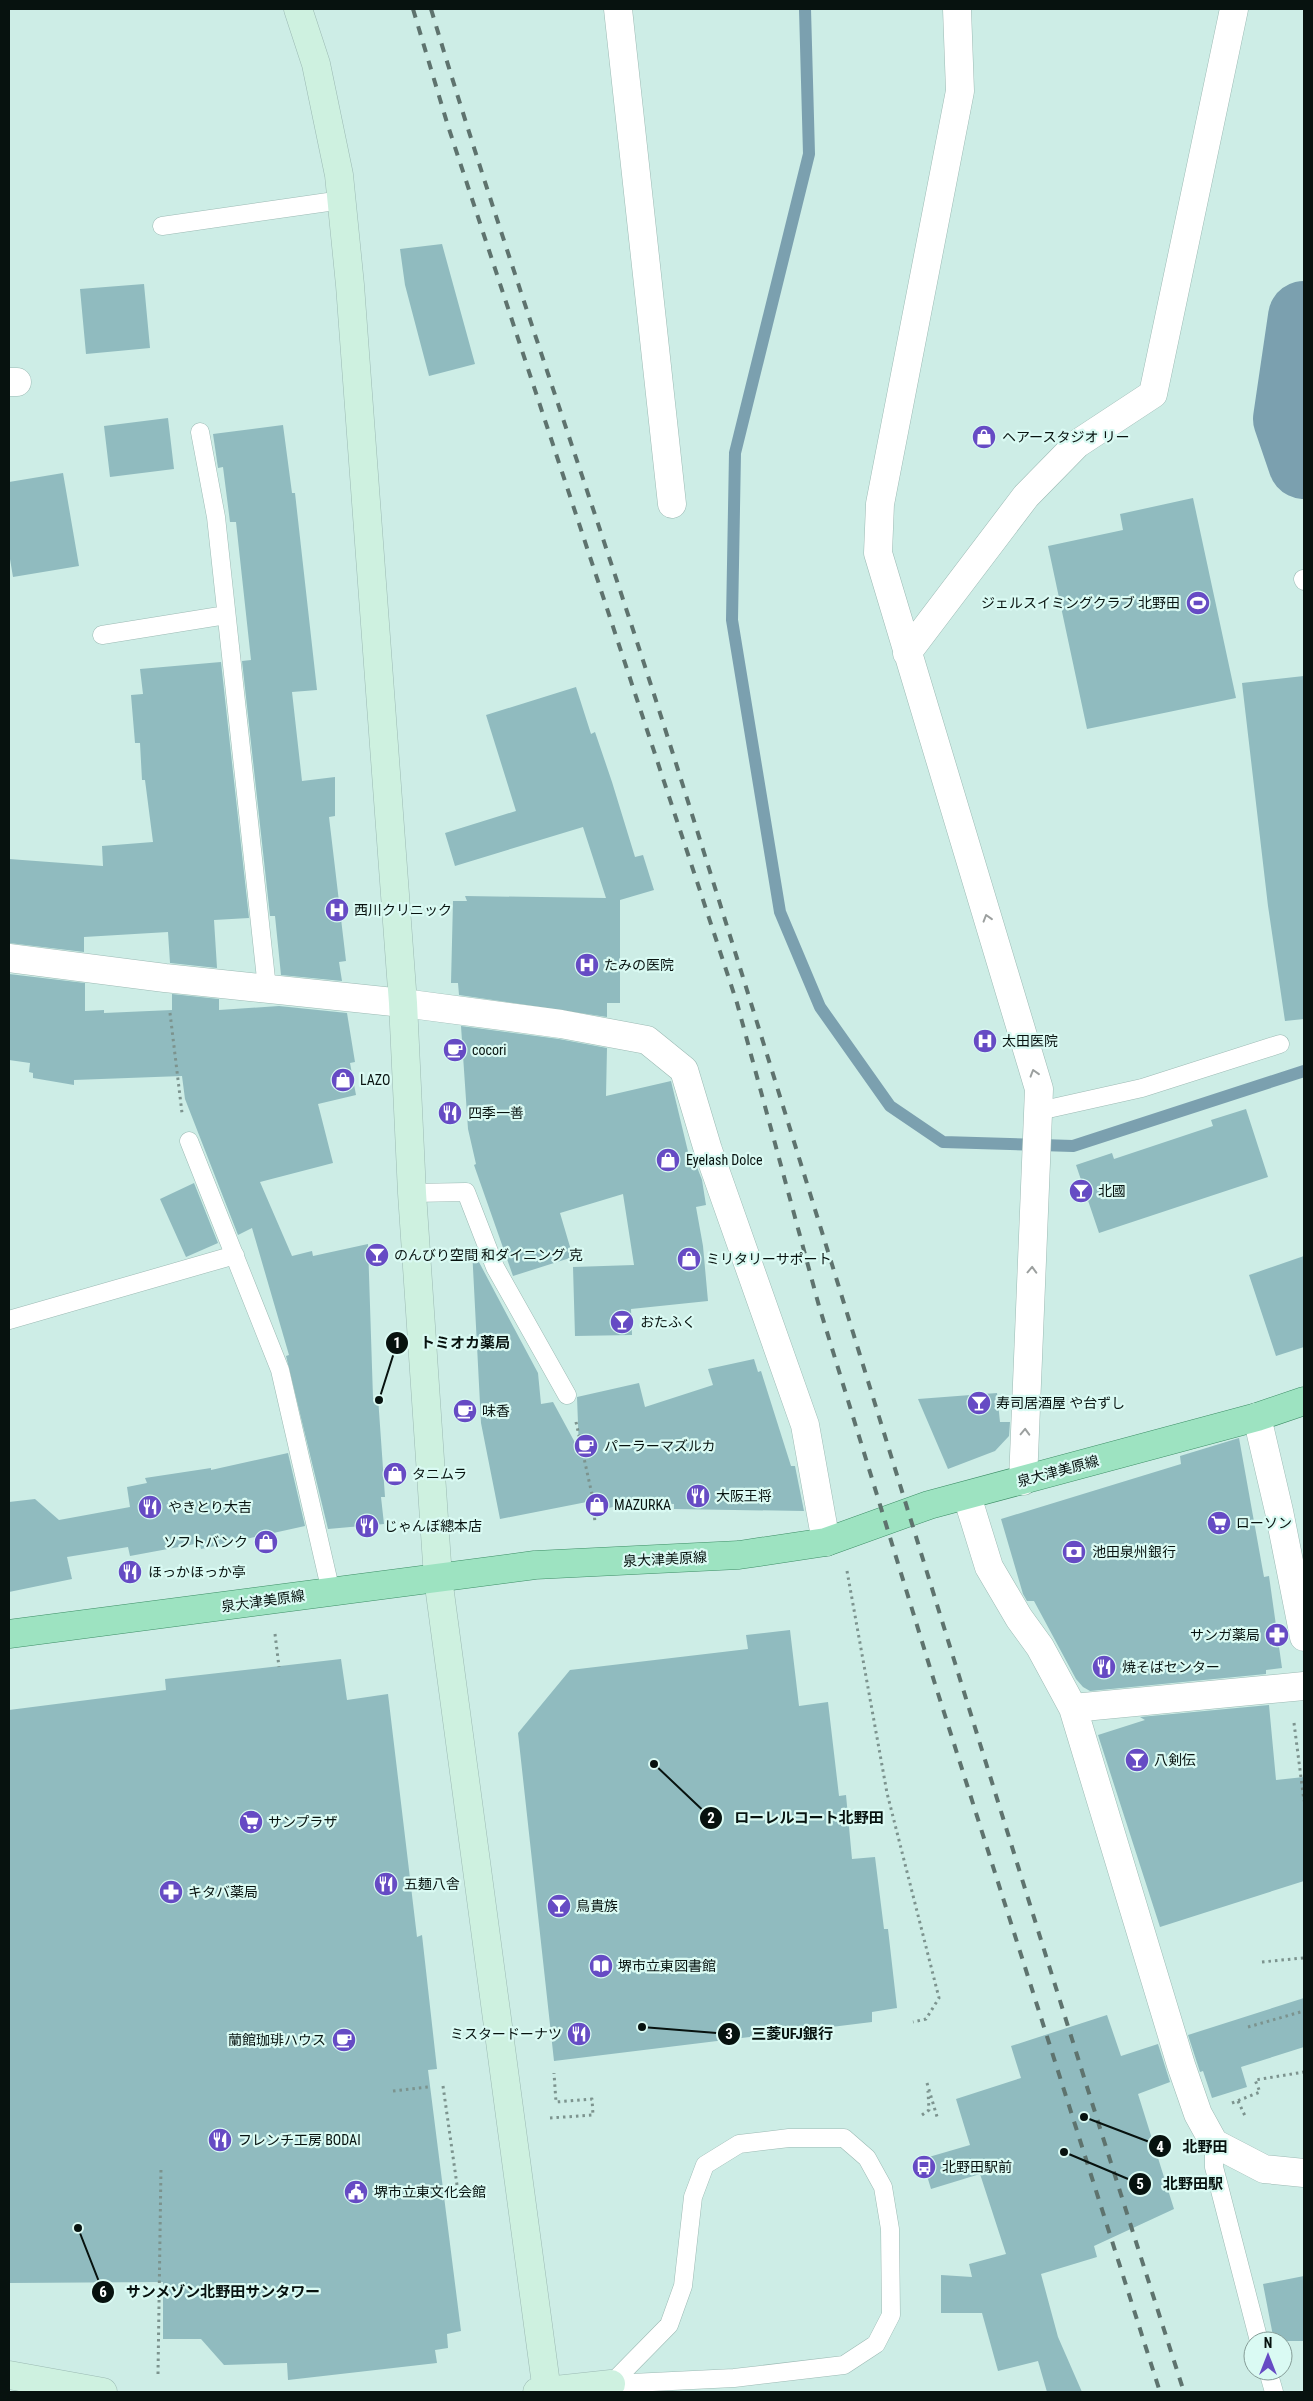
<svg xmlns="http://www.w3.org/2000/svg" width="1313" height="2401" font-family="'Roboto Condensed','Noto Sans JP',sans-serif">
  <rect width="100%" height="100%" fill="#cdede6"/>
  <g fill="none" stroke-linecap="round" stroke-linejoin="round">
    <path stroke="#7ba0af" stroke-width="12" d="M 805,9 L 809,154 L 735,453 L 732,620 L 780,912 L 820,1007 L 890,1106 L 943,1142 L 1073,1146 L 1304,1071"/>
    <path stroke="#7ba0af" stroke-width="72" d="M 1304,317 L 1289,419 L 1304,463"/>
  </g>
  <path fill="#90bbbf" d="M 442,244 L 475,364 L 429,376 L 405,285 L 400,249 Z
    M 144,284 L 150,348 L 86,354 L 80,289 Z
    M 168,418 L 174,469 L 110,477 L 104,426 Z
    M 283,425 L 292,493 L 295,493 L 317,690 L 292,692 L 302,781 L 335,777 L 335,816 L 329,817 L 346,961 L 339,962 L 342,981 L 281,975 L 275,916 L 270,916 L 242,661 L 251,660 L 236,522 L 230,522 L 223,467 L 218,468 L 213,434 Z
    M 63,473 L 79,566 L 13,577 L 9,553 L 9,482 Z
    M 1193,498 L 1236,698 L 1087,729 L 1048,546 L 1123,530 L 1120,514 Z
    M 221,662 L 249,918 L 214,920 L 217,968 L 170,963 L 168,932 L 84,937 L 84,952 L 9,943 L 9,859 L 103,866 L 102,846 L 153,842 L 145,780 L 142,780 L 140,743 L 135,743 L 131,695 L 143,694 L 140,669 Z
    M 1304,676 L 1304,1019 L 1285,1021 L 1268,906 L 1242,683 Z
    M 576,687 L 591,734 L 595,732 L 612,782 L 635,857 L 643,855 L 654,890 L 620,900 L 620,1003 L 607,1003 L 607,1017 L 459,995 L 458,983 L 451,983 L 453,901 L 467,901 L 465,896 L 606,898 L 583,827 L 455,866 L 445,833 L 516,811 L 486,715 Z
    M 9,974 L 85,983 L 85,1011 L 104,1010 L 104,1013 L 172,1010 L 172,994 L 219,999 L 219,1010 L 279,1006 L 347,1013 L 355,1062 L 350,1063 L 356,1095 L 318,1104 L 333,1163 L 260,1182 L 292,1256 L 312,1251 L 313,1256 L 368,1244 L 373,1398 L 378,1397 L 385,1497 L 381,1497 L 384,1524 L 328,1529 L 286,1356 L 289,1355 L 252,1228 L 238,1235 L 185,1099 L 182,1076 L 74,1080 L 74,1085 L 33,1078 L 33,1073 L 29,1072 L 30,1063 L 9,1060 Z
    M 461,1026 L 559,1039 L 607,1048 L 606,1096 L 671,1081 L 691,1164 L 693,1168 L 697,1167 L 702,1180 L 706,1205 L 696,1207 L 703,1246 L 708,1301 L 631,1309 L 632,1335 L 575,1336 L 573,1267 L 634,1265 L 623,1194 L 560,1213 L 573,1257 L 513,1276 L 474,1165 L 476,1164 L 468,1129 Z
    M 1246,1109 L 1268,1177 L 1099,1233 L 1076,1165 L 1112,1153 L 1114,1159 L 1213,1126 L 1211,1120 Z
    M 194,1183 L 218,1243 L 186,1257 L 160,1199 Z
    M 472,1249 L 538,1373 L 541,1404 L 553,1402 L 579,1450 L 577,1397 L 639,1383 L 645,1407 L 713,1385 L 708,1369 L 754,1359 L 758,1372 L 761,1371 L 791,1466 L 795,1466 L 804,1511 L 674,1509 L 674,1504 L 630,1503 L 604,1509 L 602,1499 L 500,1519 L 481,1423 Z
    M 1304,1256 L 1304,1347 L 1276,1356 L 1249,1275 Z
    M 997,1393 L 1000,1422 L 1010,1422 L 1009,1436 L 995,1451 L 948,1469 L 918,1399 Z
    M 1239,1438 L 1264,1577 L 1269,1576 L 1282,1668 L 1266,1670 L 1266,1674 L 1090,1691 L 1083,1687 L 1076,1679 L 1034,1601 L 1027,1601 L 1023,1594 L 1001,1519 L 1181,1464 L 1180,1456 Z
    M 288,1453 L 305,1526 L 201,1549 L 200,1543 L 130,1556 L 128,1547 L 67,1557 L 72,1579 L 9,1592 L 9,1502 L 35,1499 L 59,1520 L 130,1507 L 127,1487 L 147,1483 L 145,1478 L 211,1468 L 211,1470 Z
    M 790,1630 L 799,1706 L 828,1702 L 839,1796 L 846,1795 L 852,1859 L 875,1857 L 884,1929 L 888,1929 L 897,2008 L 872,2012 L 872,2022 L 554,2061 L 518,1733 L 570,1670 L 748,1649 L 746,1635 Z
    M 341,1659 L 347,1700 L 388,1694 L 417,1937 L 422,1935 L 437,2069 L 428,2070 L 461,2331 L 447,2334 L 448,2348 L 435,2350 L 437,2363 L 288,2380 L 287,2363 L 224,2365 L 201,2339 L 163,2339 L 163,2282 L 9,2283 L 9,1710 L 166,1690 L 165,1679 Z
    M 1269,1705 L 1276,1780 L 1304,1777 L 1304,1881 L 1160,1927 L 1098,1735 L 1145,1720 L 1140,1717 Z
    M 1304,1998 L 1304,2047 L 1241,2067 L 1247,2087 L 1212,2098 L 1203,2071 L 1200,2072 L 1188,2035 Z
    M 1107,2015 L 1121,2056 L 1158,2044 L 1170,2082 L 1138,2094 L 1174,2209 L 1094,2246 L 1097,2257 L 1041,2274 L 1058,2337 L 1082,2392 L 1047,2392 L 1038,2361 L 998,2371 L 982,2313 L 941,2313 L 941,2275 L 972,2277 L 969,2264 L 1006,2254 L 980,2174 L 931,2189 L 922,2159 L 970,2145 L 956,2099 L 1021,2078 L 1011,2046 Z
    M 1304,2276 L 1304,2341 L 1274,2341 L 1263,2284 Z"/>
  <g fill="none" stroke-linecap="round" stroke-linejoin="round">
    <g stroke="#9cbab4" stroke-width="19">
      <path id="lane" d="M 162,226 L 342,200
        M 200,432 L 216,517 L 267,988
        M 1303,579 L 1304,581
        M 102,635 L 226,615
        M 1039,1111 L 1142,1088 L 1280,1044
        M 189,1141 L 280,1370 L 331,1592
        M 412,1193 L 466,1192 L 495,1267 L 567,1395
        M 9,1320 L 235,1255
        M 789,2138 L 844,2138 L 867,2158 L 883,2187 L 890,2229 L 891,2315 L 876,2344 L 844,2365 L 734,2378 L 611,2384 L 669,2325 L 683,2286 L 693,2197 L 705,2165 L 739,2144 Z
        M 1214,2143 L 1214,2167 L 1259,2341
        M 1268,2371 L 1274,2392"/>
    </g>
    <g stroke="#9cbab4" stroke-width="29">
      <path id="street" d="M 618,9 L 672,504
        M 957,9 L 960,91 L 880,504 L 878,553 L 1039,1089 L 1023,1481
        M 9,382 L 17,382
        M 907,653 L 1026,496 L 1077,444 L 1153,394 L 1234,9
        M 9,958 L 165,978 L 403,1003 L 561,1024 L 647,1040 L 684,1070 L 708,1150 L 805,1425 L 826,1542
        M 1257,1417 L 1279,1511 L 1304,1637
        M 967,1496 L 989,1567 L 1019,1618 L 1040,1647 L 1073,1708 L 1181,2065 L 1198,2114 L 1214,2143 L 1264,2169 L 1304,2173
        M 1073,1708 L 1304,1686"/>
    </g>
    <g stroke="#9cbab4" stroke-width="29">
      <path id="secondary" d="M 298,9 L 316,64 L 339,175 L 350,285 L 403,1003 L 412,1193 L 438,1578 L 547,2392
        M 9,2375 L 103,2392
        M 537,2392 L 611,2384"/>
    </g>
    <g stroke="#3e8e67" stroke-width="29">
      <path id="primary" d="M 9,1634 L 535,1565 L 739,1555 L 826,1542 L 929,1505 L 1257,1417 L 1304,1401"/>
    </g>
    <path stroke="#7c938e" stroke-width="3" stroke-dasharray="2.5 4" stroke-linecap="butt" d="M 170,1013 L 182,1113
      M 576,1422 L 593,1499 L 595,1523
      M 847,1571 L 887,1793 L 939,1998 L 926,2019 L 913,2022
      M 275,1634 L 279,1667
      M 1294,1723 L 1304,1801
      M 1262,1962 L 1303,1958
      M 1248,2027 L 1304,2011
      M 927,2083 L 938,2120
      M 443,2086 L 457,2185
      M 393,2091 L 428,2087
      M 1238,2101 L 1246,2118
      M 1232,2103 L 1260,2092 L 1255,2080 L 1304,2072
      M 922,2115 L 929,2110 L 928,2091
      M 550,2118 L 593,2115 L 592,2099 L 556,2102 L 554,2073
      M 158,2374 L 161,2166"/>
    <use href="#lane" stroke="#fff" stroke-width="18"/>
    <use href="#street" stroke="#fff" stroke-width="28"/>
    <use href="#secondary" stroke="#cef1e0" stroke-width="28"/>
    <use href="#primary" stroke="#9de3c1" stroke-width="28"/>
    <path stroke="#5e736e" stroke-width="4" stroke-dasharray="9 9" stroke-linecap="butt" d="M 413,9 L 448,126 L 737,1003 L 819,1306 L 935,1684 L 1160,2392
      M 431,9 C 508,265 599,518 679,773 C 849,1313 1011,1854 1184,2392"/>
  </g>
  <defs><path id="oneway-chevron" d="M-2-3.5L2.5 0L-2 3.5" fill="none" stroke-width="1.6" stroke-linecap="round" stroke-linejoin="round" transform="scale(1.25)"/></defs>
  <g stroke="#9ca09f">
    <use href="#oneway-chevron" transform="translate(987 918) rotate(-107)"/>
    <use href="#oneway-chevron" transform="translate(1034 1073) rotate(-107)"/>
    <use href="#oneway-chevron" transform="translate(1032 1270) rotate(-88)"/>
    <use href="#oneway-chevron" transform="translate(1025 1432) rotate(-88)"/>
  </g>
  <defs>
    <g id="shop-disc" transform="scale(1.25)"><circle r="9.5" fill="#664bc4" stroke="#dafaf3"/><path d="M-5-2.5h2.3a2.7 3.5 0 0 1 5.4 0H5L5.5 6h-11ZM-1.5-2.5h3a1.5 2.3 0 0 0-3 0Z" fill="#fff"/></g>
    <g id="stadium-disc" transform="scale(1.25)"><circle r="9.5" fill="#664bc4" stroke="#dafaf3"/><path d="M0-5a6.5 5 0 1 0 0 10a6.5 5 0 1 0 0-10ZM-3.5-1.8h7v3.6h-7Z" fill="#fff"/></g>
    <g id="hospital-disc" transform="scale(1.25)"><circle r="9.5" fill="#664bc4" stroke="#dafaf3"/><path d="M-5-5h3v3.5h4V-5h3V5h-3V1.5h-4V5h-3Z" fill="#fff"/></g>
    <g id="cafe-disc" transform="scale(1.25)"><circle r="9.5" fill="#664bc4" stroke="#dafaf3"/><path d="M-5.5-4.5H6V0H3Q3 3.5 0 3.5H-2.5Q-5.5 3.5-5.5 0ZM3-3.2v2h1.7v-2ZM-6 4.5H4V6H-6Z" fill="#fff"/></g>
    <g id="restaurant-disc" transform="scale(1.25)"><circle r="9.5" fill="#664bc4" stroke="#dafaf3"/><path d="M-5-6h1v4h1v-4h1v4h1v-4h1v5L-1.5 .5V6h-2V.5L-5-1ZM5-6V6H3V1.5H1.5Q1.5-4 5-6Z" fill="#fff"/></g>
    <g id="bar-disc" transform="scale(1.25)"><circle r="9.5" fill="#664bc4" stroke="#dafaf3"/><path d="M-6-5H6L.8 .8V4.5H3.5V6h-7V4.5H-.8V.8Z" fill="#fff"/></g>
    <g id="supermarket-disc" transform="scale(1.25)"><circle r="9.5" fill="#664bc4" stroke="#dafaf3"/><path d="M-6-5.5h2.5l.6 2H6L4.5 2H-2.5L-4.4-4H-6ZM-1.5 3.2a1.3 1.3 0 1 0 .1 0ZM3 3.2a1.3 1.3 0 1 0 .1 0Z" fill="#fff"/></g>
    <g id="bank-disc" transform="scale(1.25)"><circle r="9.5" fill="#664bc4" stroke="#dafaf3"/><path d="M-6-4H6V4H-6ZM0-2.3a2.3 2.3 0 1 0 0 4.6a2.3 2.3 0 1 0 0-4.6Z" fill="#fff"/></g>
    <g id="pharmacy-disc" transform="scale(1.25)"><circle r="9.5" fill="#664bc4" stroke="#dafaf3"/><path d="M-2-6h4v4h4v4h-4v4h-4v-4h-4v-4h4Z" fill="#fff"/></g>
    <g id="library-disc" transform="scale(1.25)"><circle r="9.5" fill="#664bc4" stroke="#dafaf3"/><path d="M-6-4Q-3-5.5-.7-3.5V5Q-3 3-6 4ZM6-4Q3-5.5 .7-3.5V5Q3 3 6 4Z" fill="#fff"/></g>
    <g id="bus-disc" transform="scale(1.25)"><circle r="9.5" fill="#664bc4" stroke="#dafaf3"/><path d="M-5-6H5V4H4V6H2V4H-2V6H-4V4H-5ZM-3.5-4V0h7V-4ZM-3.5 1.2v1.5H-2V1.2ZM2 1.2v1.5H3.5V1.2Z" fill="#fff"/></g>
    <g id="civic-disc" transform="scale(1.25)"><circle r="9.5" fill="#664bc4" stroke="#dafaf3"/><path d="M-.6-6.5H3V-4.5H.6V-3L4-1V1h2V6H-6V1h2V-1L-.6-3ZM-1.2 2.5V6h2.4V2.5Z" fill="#fff"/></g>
  </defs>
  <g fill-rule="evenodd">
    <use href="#shop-disc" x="984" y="437"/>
    <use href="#stadium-disc" x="1198" y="603"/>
    <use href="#hospital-disc" x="337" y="910"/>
    <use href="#hospital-disc" x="587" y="965"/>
    <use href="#hospital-disc" x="985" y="1041"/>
    <use href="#cafe-disc" x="455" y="1050"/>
    <use href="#shop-disc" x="343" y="1080"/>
    <use href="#restaurant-disc" x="450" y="1113"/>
    <use href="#shop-disc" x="668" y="1160"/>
    <use href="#bar-disc" x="1081" y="1191"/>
    <use href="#bar-disc" x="377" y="1255"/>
    <use href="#shop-disc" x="689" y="1259"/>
    <use href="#bar-disc" x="622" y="1322"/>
    <use href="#bar-disc" x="979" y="1403"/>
    <use href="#cafe-disc" x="465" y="1411"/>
    <use href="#cafe-disc" x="586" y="1446"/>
    <use href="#shop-disc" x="395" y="1474"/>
    <use href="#restaurant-disc" x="698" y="1496"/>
    <use href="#shop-disc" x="597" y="1505"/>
    <use href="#restaurant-disc" x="150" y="1507"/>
    <use href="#supermarket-disc" x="1219" y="1523"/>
    <use href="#restaurant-disc" x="367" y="1526"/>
    <use href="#shop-disc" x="266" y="1542"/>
    <use href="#bank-disc" x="1074" y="1552"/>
    <use href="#restaurant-disc" x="130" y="1572"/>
    <use href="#pharmacy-disc" x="1277" y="1635"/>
    <use href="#restaurant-disc" x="1104" y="1667"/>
    <use href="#bar-disc" x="1137" y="1760"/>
    <use href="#supermarket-disc" x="251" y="1822"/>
    <use href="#restaurant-disc" x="386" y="1884"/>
    <use href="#pharmacy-disc" x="171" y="1892"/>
    <use href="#bar-disc" x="559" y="1906"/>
    <use href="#library-disc" x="601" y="1966"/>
    <use href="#restaurant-disc" x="579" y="2034"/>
    <use href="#cafe-disc" x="344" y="2040"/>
    <use href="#restaurant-disc" x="220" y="2140"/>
    <use href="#bus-disc" x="924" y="2167"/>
    <use href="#civic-disc" x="356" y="2192"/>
  </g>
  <g text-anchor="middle" stroke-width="4.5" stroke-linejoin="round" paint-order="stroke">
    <g font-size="14" fill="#07120f" stroke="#dafaf3" text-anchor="start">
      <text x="1002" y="442">ヘアースタジオ リー</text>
      <text x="1180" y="608" text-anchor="end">ジェルスイミングクラブ 北野田</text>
      <text x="354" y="915">西川クリニック</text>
      <text x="604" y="970">たみの医院</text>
      <text x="1002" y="1046">太田医院</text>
      <text x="472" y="1055">cocori</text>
      <text x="360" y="1085">LAZO</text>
      <text x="468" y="1118">四季一善</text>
      <text x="686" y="1165">Eyelash Dolce</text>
      <text x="1098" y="1196">北國</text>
      <text x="394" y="1260">のんびり空間 和ダイニング 克</text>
      <text x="706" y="1264">ミリタリーサポート</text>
      <text x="640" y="1327">おたふく</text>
      <text x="996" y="1408">寿司居酒屋 や台ずし</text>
      <text x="482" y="1416">味香</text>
      <text x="604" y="1451">パーラーマズルカ</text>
      <text x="412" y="1479">タニムラ</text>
      <text x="716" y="1501">大阪王将</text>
      <text x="614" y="1510">MAZURKA</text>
      <text x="168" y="1512">やきとり大吉</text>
      <text x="1236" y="1528">ローソン</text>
      <text x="384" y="1531">じゃんぼ總本店</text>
      <text x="248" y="1547" text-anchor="end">ソフトバンク</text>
      <text x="1092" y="1557">池田泉州銀行</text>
      <text x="148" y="1577">ほっかほっか亭</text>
      <text x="1260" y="1640" text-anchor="end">サンガ薬局</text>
      <text x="1122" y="1672">焼そばセンター</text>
      <text x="1154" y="1765">八剣伝</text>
      <text x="268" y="1827">サンプラザ</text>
      <text x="404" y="1889">五麺八舎</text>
      <text x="188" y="1897">キタバ薬局</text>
      <text x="576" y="1911">鳥貴族</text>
      <text x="618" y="1971">堺市立東図書館</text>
      <text x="562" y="2039" text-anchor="end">ミスタードーナツ</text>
      <text x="326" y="2045" text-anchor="end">蘭館珈琲ハウス</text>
      <text x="238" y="2145">フレンチ工房 BODAI</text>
      <text x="942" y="2172">北野田駅前</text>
      <text x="374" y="2197">堺市立東文化会館</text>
    </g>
    <g font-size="14" fill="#07120f" stroke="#dafaf3">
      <text transform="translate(1058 1471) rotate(-15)" y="5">泉大津美原線</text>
      <text transform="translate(665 1559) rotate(-3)" y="5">泉大津美原線</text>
      <text transform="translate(263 1601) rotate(-8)" y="5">泉大津美原線</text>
    </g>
  </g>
  <path fill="none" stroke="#07120f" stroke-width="2" d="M379 1400L397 1343M654 1764L711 1818M642 2027L729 2034M1084 2117L1160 2146M1064 2152L1140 2184M78 2228L103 2292"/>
  <g fill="#07120f" stroke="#dafaf3" stroke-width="2">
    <circle cx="379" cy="1400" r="5"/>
    <circle cx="654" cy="1764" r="5"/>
    <circle cx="642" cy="2027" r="5"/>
    <circle cx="1084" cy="2117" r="5"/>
    <circle cx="1064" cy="2152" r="5"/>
    <circle cx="78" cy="2228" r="5"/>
    <circle cx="397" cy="1343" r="12"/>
    <circle cx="711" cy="1818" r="12"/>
    <circle cx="729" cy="2034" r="12"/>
    <circle cx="1160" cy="2146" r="12"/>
    <circle cx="1140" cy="2184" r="12"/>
    <circle cx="103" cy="2292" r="12"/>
  </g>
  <g font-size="15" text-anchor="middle" font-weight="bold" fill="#fff">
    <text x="397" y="1348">1</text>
    <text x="711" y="1823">2</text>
    <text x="729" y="2039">3</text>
    <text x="1160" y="2152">4</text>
    <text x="1140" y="2189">5</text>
    <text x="103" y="2297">6</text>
  </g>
  <g font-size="15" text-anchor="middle" font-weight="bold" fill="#07120f" stroke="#dafaf3" stroke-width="4.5" stroke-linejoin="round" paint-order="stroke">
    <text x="465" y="1348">トミオカ薬局</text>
    <text x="809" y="1823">ローレルコート北野田</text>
    <text x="792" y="2039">三菱UFJ銀行</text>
    <text x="1205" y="2152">北野田</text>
    <text x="1193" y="2189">北野田駅</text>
    <text x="223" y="2297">サンメゾン北野田サンタワー</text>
  </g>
  <rect width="1313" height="2401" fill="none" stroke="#07120f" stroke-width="20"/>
  <g transform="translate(1268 2356)"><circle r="24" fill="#dafaf3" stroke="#869d98"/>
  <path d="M0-4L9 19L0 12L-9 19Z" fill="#664bc4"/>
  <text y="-8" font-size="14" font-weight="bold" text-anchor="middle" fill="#07120f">N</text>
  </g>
</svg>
